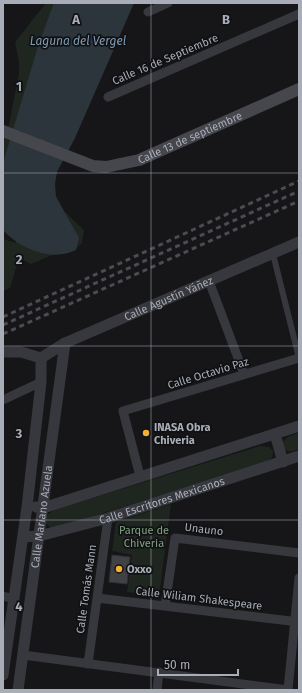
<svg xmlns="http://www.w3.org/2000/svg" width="302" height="693" font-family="'Fira Sans',sans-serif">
  <rect width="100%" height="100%" fill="#161618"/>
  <path fill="#1e261f" d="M 46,3 L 119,3 L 53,153 L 54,192 L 64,211 L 84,230 L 82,243 L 75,249 L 64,250 L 31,264 L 19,258 L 10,288 L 3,291 L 3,239 L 16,243 L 16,237 L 3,223 L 3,140 L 9,125 L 19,73 L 19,61 L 15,42 Z
    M 299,433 L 299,449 C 292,452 288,453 282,447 C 283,437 290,436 299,433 Z
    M 260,446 L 269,447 L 273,451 L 272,458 L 266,462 L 59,527 L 52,528 L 45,523 L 46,516 L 54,510 Z
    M 171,504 L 159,596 L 127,592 L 132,555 L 112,551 L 116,522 Z"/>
  <path fill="#2c353c" d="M 54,3 L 134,3 L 75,138 L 57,172 L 55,184 L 56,197 L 79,238 L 76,250 C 52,262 20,249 3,230 L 3,163 L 39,43 Z"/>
  <path fill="#404145" stroke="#303034" d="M 112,555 L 130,557 L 127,584 L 109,582 Z"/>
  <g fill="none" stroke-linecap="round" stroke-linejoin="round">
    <path stroke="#37383d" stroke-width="6" d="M 273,254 L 299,358"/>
    <path stroke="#37383d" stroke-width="9" d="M 148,12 L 168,3
      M 108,97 L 299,14
      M 209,281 L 244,374
      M 3,400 L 41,382
      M 140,476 L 123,411 L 299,358
      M 3,596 L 14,599
      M 97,598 L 299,622
      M 165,606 L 175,538 L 299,553
      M 23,655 L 288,690
      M 88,664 L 108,518
      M 157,690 L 159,672
      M 288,690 L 299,578"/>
    <g stroke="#37383d" stroke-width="11">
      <path d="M 3,352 L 21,352 L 41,358"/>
      <path id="s1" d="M 41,358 L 65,343 L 299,242"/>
      <path d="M 275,434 L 283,462"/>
      <path d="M 36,507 L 43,508 L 299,426"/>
      <path id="s2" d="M 23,537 L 39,536 L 108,518 L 299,456"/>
      <path d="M 3,675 L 27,507 L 41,382 L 41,358"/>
      <path id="s3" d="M 18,690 L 65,343"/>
    </g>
    <path stroke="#45474d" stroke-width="12" id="s4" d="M 3,131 L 93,166 L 106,167 L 139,160 L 299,89"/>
    <path stroke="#4a4c52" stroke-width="3" stroke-dasharray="5 4" stroke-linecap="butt" d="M 3,317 L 299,181
      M 3,325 L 299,191
      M 3,334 L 299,201"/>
  </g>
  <path fill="none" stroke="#a8adb8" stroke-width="1" stroke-opacity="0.55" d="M 151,3 L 151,690M 3,173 L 299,173M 3,346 L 299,346M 3,520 L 299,520"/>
  <g fill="#f2b134" stroke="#111113" stroke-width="1.5">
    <circle cx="146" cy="433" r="4"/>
    <circle cx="119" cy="569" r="4"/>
  </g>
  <g text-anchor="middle" stroke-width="3.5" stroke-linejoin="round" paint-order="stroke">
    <g font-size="11" fill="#a8adb8" stroke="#111113">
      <text transform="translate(165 59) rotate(-23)" y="4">Calle 16 de Septiembre</text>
      <text dy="4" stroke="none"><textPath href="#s4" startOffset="199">Calle 13 de septiembre</textPath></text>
      <text dy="4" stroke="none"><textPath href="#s1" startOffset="141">Calle Agustín Yáñez</textPath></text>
      <text transform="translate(208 373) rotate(-17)" y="4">Calle Octavio Paz</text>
      <text dy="4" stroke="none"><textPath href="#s2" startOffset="144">Calle Escritores Mexicanos</textPath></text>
      <text dy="4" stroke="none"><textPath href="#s3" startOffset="175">Calle Mariano Azuela</textPath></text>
      <text transform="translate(204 529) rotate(7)" y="4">Unauno</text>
      <text transform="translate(86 589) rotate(-82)" y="4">Calle Tomás Mann</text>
      <text transform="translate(199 598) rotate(7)" y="4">Calle Wiliam Shakespeare</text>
    </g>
    <g font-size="11" font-weight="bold" fill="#a8adb8" stroke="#111113" text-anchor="start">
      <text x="154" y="431">INASA Obra<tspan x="154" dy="13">Chiveria</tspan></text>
      <text x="127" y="573">Oxxo</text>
    </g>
    <g font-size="11" fill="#7fa381" stroke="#111113">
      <text x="144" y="534">Parque de<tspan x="144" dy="13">Chiveria</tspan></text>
    </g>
    <g font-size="12" font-style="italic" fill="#7f9bb3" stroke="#111113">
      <text x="78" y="45">Laguna del Vergel</text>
    </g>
  </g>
  <g font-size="13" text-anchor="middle" font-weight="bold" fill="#a8adb8" stroke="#111113" stroke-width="3.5" stroke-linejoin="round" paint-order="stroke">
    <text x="76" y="24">A</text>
    <text x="226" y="24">B</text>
    <text x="19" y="91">1</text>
    <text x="19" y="264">2</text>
    <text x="19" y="438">3</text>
    <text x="19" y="611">4</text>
  </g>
  <rect width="302" height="693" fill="none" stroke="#a8adb8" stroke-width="8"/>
  <path d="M158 669v6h80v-6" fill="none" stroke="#a8adb8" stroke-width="2"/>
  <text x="164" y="669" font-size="12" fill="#a8adb8" stroke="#111113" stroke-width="3" paint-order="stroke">50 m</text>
</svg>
